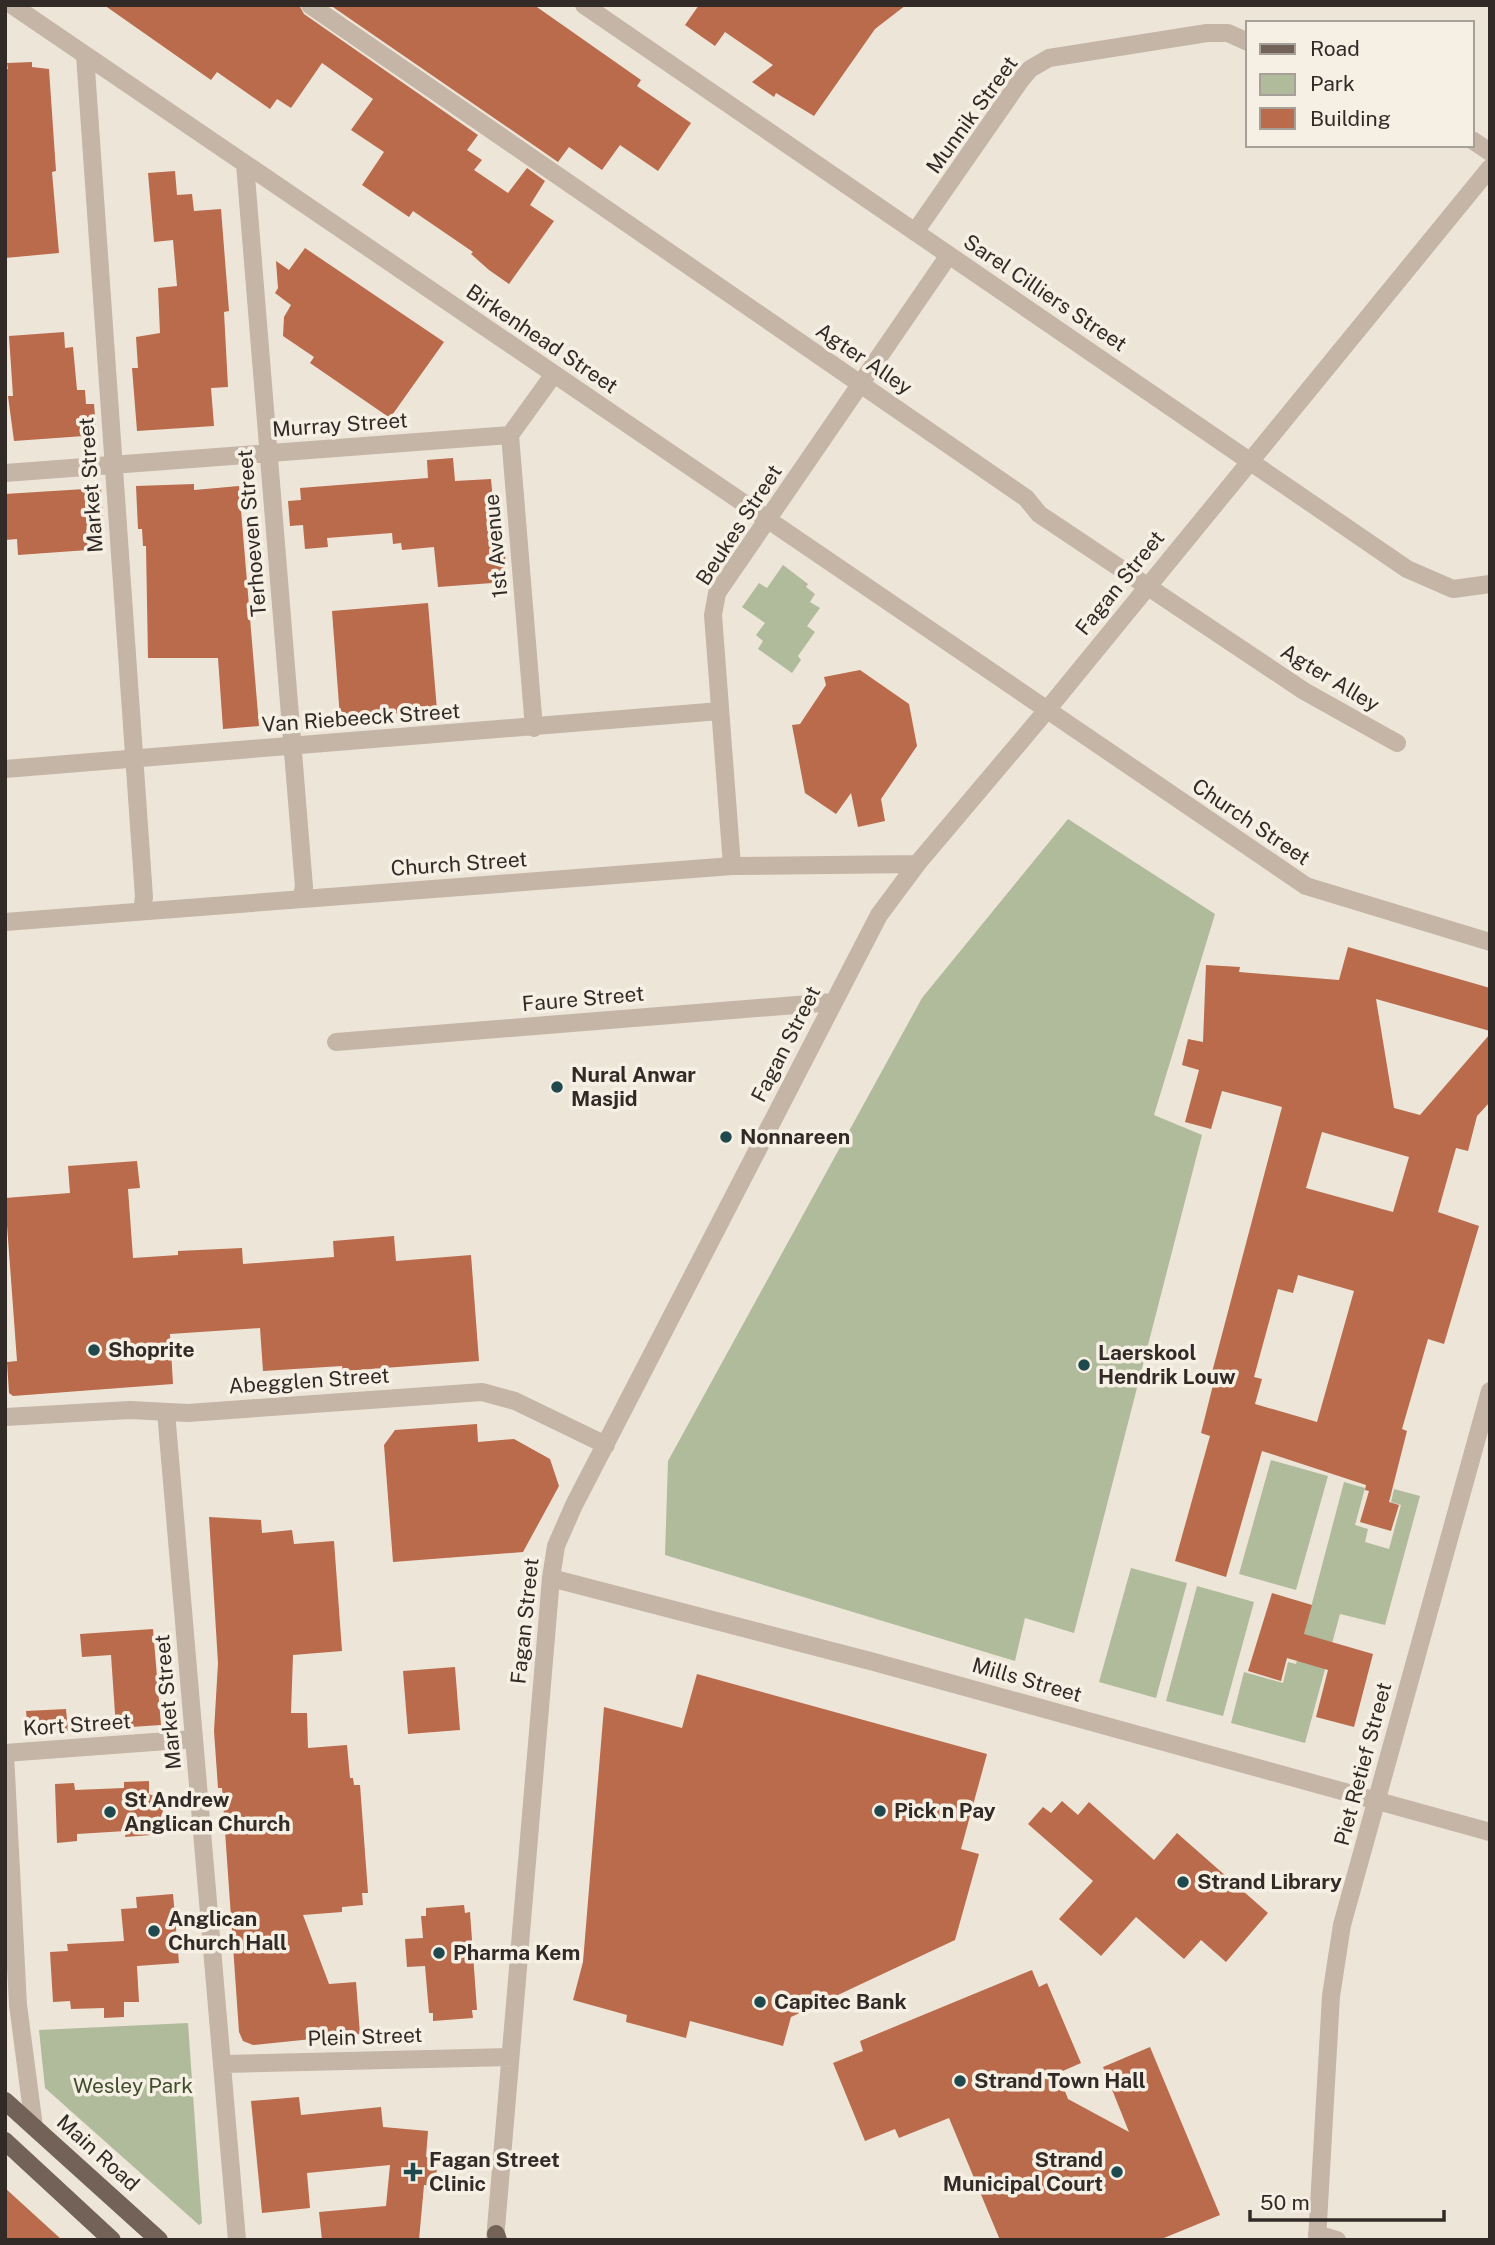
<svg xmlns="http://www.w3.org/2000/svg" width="1495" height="2245" font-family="'Public Sans',sans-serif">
  <rect width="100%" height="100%" fill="#eee5d9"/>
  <path fill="#afbb9a" d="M 783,565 L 808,584 L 806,587 L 815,594 L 810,602 L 820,608 L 807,626 L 815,632 L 798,656 L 801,660 L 792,673 L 758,649 L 763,641 L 756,635 L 765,623 L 742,607 L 759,583 L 767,588 Z
    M 1068,819 L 1215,914 L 1154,1115 L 1202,1135 L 1074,1633 L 1025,1618 L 1015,1661 L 665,1555 L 668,1461 L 922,998 Z
    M 1271,1460 L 1328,1476 L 1296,1590 L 1239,1574 Z
    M 1344,1482 L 1365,1488 L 1355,1525 L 1368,1529 L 1365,1542 L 1389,1549 L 1401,1505 L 1391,1502 L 1394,1489 L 1420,1496 L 1385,1625 L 1340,1614 L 1305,1743 L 1231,1723 L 1244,1672 L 1283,1683 L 1288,1662 L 1296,1664 Z
    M 1131,1568 L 1187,1583 L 1156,1698 L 1099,1682 Z
    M 1197,1586 L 1254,1602 L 1223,1716 L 1166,1701 Z
    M 188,2023 L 202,2223 L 199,2225 L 45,2088 L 39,2030 Z"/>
  <path fill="#b96b4b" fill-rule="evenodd" d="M 104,5 L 299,5 L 304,14 L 478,135 L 467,150 L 482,160 L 474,170 L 508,193 L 527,168 L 545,181 L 530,205 L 554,221 L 509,284 L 489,270 L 471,254 L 473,252 L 413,211 L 409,217 L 362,185 L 384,152 L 351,130 L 373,99 L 322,63 L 291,108 L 277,99 L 270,109 L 217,72 L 211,80 Z
    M 330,5 L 534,5 L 641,80 L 637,86 L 691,123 L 658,171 L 620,145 L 602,170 L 569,147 L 558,162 Z
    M 699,5 L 906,5 L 875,29 L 814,116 L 776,93 L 774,97 L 752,82 L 773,65 L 725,32 L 715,46 L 685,25 Z
    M 32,62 L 32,67 L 49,69 L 56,171 L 52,172 L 59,253 L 5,258 L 5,69 L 8,69 L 7,63 Z
    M 175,171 L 177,195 L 192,194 L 194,211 L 221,209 L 229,311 L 224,312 L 228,387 L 211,388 L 214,426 L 137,431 L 132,368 L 138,368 L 136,337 L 160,333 L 158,288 L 177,286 L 173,240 L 154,242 L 148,173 Z
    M 305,248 L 444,342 L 390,418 L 310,363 L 314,357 L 283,336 L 284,317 L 291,305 L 275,293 L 278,288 L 276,261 L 289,270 Z
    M 64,332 L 65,348 L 73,347 L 77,390 L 85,390 L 86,404 L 94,404 L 96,428 L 83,431 L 84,436 L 14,441 L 8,396 L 13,396 L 9,336 Z
    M 453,458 L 455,481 L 491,479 L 497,545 L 505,545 L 506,582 L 438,587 L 434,547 L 402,550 L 401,543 L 393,544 L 392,533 L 327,538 L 328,547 L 305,549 L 303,525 L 290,526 L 288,501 L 301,500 L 300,488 L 428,478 L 427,460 Z
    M 194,484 L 194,490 L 239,486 L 259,726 L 223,729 L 218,658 L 148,658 L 146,546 L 143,546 L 142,529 L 138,529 L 136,486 Z
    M 101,488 L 104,529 L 86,530 L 88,550 L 18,555 L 17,539 L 5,540 L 5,494 Z
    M 428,603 L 437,710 L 340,718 L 332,611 Z
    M 860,670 L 909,704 L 917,746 L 881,799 L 885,821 L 858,827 L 851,793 L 836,814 L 805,793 L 792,725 L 800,724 L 826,685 L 824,677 Z
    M 1348,947 L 1490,988 L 1490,1031 L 1376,999 L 1394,1108 L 1420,1115 L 1490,1034 L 1490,1102 L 1477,1116 L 1468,1151 L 1456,1148 L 1438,1212 L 1479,1226 L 1444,1344 L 1428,1339 L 1402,1429 L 1407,1431 L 1389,1502 L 1399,1505 L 1391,1531 L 1360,1522 L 1369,1491 L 1365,1490 L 1366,1485 L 1262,1451 L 1226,1577 L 1175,1561 L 1210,1436 L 1201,1433 L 1215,1377 L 1211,1376 L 1282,1107 L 1222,1091 L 1211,1129 L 1185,1122 L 1199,1070 L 1182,1065 L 1188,1039 L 1203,1042 L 1206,965 L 1240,967 L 1239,972 L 1339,980 ZM 1322,1132 L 1409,1157 L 1393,1212 L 1306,1188 ZM 1298,1275 L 1354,1291 L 1317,1422 L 1255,1404 L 1262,1379 L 1254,1377 L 1278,1289 L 1293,1293 Z
    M 137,1161 L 140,1188 L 128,1189 L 133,1258 L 178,1255 L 178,1251 L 242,1248 L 243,1264 L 334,1257 L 333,1241 L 394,1236 L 396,1261 L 471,1255 L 479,1361 L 343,1371 L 342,1366 L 263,1371 L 260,1328 L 170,1334 L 173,1384 L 13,1396 L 9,1393 L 7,1362 L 17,1361 L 5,1198 L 70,1193 L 68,1166 Z
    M 477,1424 L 478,1442 L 514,1439 L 550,1459 L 559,1486 L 523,1552 L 393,1562 L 384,1445 L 395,1430 Z
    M 209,1517 L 261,1520 L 262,1533 L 292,1530 L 294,1544 L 334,1541 L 342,1651 L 293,1655 L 291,1713 L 307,1713 L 308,1748 L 347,1745 L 350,1778 L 353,1778 L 354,1785 L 360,1785 L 368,1893 L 362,1893 L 363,1905 L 342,1907 L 342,1912 L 303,1915 L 329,1984 L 356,1982 L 360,2034 L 253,2045 L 243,2041 L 239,2032 L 222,1788 L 218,1788 L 214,1731 L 218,1663 Z
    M 1272,1593 L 1312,1605 L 1304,1634 L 1373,1654 L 1354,1727 L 1316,1717 L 1328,1670 L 1287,1658 L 1281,1681 L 1248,1671 Z
    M 153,1629 L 161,1725 L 116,1728 L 111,1655 L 82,1657 L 80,1634 Z
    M 455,1667 L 460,1730 L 408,1734 L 403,1671 Z
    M 697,1674 L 987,1754 L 961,1849 L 979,1854 L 955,1940 L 791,2017 L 783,2046 L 690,2021 L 686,2038 L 626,2022 L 627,2015 L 573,2000 L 583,1962 L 604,1707 L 682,1728 Z
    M 66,1709 L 68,1731 L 28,1734 L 26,1711 Z
    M 149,1781 L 149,1794 L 159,1798 L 164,1808 L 160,1819 L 151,1824 L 151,1835 L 125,1837 L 126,1831 L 77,1834 L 77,1841 L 57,1843 L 55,1784 L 74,1783 L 75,1790 L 124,1788 L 124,1782 Z
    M 1062,1801 L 1078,1815 L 1089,1802 L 1154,1860 L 1177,1833 L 1268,1913 L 1226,1962 L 1201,1940 L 1184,1959 L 1136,1917 L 1101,1956 L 1059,1919 L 1093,1881 L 1028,1824 L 1043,1807 L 1051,1813 Z
    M 173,1894 L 179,1963 L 137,1966 L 139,2002 L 124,2002 L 124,2017 L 104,2018 L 104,2008 L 71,2009 L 70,2001 L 53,2002 L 50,1952 L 68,1951 L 67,1944 L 124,1941 L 121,1909 L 137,1908 L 136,1897 Z
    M 464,1905 L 465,1913 L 470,1912 L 477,2010 L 472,2010 L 473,2018 L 433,2021 L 433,2013 L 429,2013 L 425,1966 L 407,1967 L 405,1939 L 423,1938 L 421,1916 L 426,1916 L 426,1908 Z
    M 1032,1970 L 1039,1987 L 1047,1983 L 1081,2063 L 1058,2073 L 1068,2099 L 1129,2132 L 1103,2067 L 1150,2047 L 1220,2215 L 1159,2240 L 1000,2240 L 949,2118 L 899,2138 L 895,2129 L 865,2141 L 833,2063 L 863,2051 L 860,2041 Z
    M 299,2097 L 301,2115 L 381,2107 L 383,2127 L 428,2131 L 426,2157 L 438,2158 L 435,2186 L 424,2185 L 419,2240 L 322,2240 L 319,2212 L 386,2206 L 390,2165 L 307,2173 L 310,2208 L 262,2213 L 251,2101 Z
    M 5,2188 L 62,2240 L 5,2240 Z"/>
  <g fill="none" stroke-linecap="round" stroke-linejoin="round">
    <path stroke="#c4b5a6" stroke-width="18" d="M 12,5 L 1306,886 L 1490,942
      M 310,5 L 1026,498 L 1039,514 L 1304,691 L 1397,743
      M 584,5 L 1407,569 L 1453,589 L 1490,584
      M 85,55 L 144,897 L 142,911
      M 1472,140 L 1490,152
      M 245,164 L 304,887 L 301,899
      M 915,232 L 1020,81 L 1030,69 L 1049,58 L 1207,33 L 1228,33 L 1248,42
      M 5,473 L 510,435
      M 534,728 L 510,435 L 554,374
      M 5,769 L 720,711
      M 732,866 L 713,615 L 717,593 L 949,255
      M 5,922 L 732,866 L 917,864
      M 336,1042 L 833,1002
      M 166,1412 L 237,2240
      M 5,1417 L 130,1410 L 188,1413 L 482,1392 L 515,1401 L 606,1445
      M 551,1578 L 874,1662 L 1490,1832
      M 5,1753 L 194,1739
      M 5,1754 L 18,2005 L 34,2127
      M 222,2064 L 510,2057
      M 1317,2234 L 1337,2240
      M 495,2240 L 551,1578 L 556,1546 L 574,1505 L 879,915 L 917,864 L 1047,710 L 1490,168
      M 1317,2240 L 1331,1996 L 1342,1925 L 1490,1391"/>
    <path stroke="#726258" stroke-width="18" d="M 5,2101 L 159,2240
      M 5,2141 L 112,2240
      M 496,2234 L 498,2240"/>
  </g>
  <g fill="#20494e" stroke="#f6efe4" stroke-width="2.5">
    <circle cx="557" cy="1087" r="7"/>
    <circle cx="726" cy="1137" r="7"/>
    <circle cx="94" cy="1350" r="7"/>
    <circle cx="1084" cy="1365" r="7"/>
    <circle cx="880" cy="1811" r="7"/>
    <circle cx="110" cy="1812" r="7"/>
    <circle cx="1183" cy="1882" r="7"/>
    <circle cx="154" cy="1931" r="7"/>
    <circle cx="439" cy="1953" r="7"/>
    <circle cx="760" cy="2002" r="7"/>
    <circle cx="960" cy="2081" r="7"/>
    <path d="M409.5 2161.5h7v7h7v7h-7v7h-7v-7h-7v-7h7z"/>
    <circle cx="1117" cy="2172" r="7"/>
  </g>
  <g text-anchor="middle" stroke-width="7" stroke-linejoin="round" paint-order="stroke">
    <g font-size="21" fill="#312a26" stroke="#f6efe4">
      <text transform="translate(972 115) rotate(-54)" y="7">Munnik Street</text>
      <text transform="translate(1045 293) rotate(34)" y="7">Sarel Cilliers Street</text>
      <text transform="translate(542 339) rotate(34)" y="7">Birkenhead Street</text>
      <text transform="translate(864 359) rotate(34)" y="7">Agter Alley</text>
      <text transform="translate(340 425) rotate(-4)" y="7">Murray Street</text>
      <text transform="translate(91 485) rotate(-94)" y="7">Market Street</text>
      <text transform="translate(739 525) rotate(-57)" y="7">Beukes Street</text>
      <text transform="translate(252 533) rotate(-95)" y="7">Terhoeven Street</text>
      <text transform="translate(496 546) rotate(-95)" y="7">1st Avenue</text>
      <text transform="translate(1120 583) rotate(-51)" y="7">Fagan Street</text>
      <text transform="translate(1330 678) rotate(31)" y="7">Agter Alley</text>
      <text transform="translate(361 718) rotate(-4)" y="7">Van Riebeeck Street</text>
      <text transform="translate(1251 822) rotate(34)" y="7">Church Street</text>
      <text transform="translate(459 864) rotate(-4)" y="7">Church Street</text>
      <text transform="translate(583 999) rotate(-5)" y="7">Faure Street</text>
      <text transform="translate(786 1044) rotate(-63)" y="7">Fagan Street</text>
      <text transform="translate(309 1381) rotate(-4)" y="7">Abegglen Street</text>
      <text transform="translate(525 1621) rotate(-84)" y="7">Fagan Street</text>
      <text transform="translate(1027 1680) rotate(16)" y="7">Mills Street</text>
      <text transform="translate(168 1702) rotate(-95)" y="7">Market Street</text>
      <text transform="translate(77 1725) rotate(-4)" y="7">Kort Street</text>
      <text transform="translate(1363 1764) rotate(-75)" y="7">Piet Retief Street</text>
      <text transform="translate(365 2037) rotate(-2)" y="7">Plein Street</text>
      <text transform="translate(98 2153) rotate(42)" y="7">Main Road</text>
    </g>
    <g font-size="21" font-weight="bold" fill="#312a26" stroke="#f6efe4" text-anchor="start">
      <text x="571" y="1082">Nural Anwar<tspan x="571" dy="24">Masjid</tspan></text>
      <text x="740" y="1144">Nonnareen</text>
      <text x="108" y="1357">Shoprite</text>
      <text x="1098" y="1360">Laerskool<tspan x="1098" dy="24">Hendrik Louw</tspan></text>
      <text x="124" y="1807">St Andrew<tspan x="124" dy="24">Anglican Church</tspan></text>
      <text x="894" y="1818">Pick n Pay</text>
      <text x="1197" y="1889">Strand Library</text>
      <text x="168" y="1926">Anglican<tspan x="168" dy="24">Church Hall</tspan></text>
      <text x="453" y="1960">Pharma Kem</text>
      <text x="774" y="2009">Capitec Bank</text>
      <text x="974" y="2088">Strand Town Hall</text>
      <text x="429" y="2167">Fagan Street<tspan x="429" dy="24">Clinic</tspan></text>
      <text x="1103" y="2167" text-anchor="end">Strand<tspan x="1103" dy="24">Municipal Court</tspan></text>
    </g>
    <g font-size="21" fill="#404d2c" stroke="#f6efe4">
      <text x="133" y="2093">Wesley Park</text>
    </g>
  </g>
  <rect width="1495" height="2245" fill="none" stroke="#312a26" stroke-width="14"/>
  <rect x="1246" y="21" width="228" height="126" fill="#f6efe4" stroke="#a7a098" stroke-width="2"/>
  <rect x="1260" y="44" width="35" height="10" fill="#726258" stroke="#a7a098" stroke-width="2"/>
  <text x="1310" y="56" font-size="21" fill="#312a26">Road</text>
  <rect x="1260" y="74" width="35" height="21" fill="#afbb9a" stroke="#a7a098" stroke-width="2"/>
  <text x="1310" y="91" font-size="21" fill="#312a26">Park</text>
  <rect x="1260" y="108" width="35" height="21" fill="#b96b4b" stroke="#a7a098" stroke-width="2"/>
  <text x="1310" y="126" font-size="21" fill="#312a26">Building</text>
  <path d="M1250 2210v10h194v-10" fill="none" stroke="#312a26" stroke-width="3.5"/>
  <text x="1260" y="2210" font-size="21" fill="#312a26" stroke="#f6efe4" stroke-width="5" paint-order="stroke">50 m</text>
</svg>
